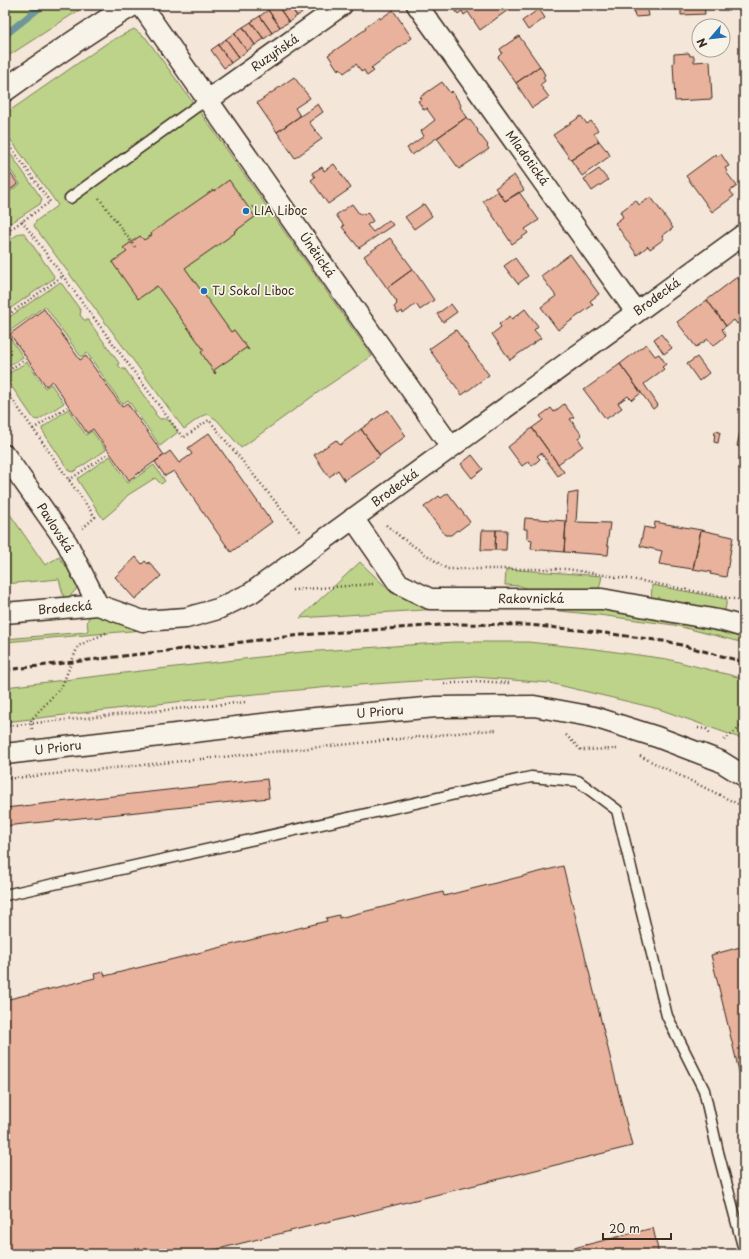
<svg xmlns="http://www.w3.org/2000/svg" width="749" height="1259" font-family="'Playpen Sans',sans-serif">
  <rect width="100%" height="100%" fill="#f4e6d9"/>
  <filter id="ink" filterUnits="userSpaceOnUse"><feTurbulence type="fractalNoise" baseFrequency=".025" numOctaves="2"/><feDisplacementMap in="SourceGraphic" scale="8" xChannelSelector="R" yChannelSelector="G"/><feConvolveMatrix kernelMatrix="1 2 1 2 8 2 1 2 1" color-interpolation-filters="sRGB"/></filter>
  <g filter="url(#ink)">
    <path fill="#bcd389" stroke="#7c7e54" d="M 5,5 L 87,5 L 5,58 Z
      M 134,29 L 146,38 L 208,123 L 372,356 L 327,386 L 241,448 L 217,420 L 208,414 L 202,416 L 184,429 L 34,226 L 36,221 L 58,205 L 5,132 L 5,114 L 107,43 Z
      M 5,146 L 42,199 L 40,204 L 11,223 C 1,220 5,204 5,195 L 20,184 L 5,162 Z
      M 20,233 L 24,233 L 54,276 L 53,279 L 5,312 L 5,243 Z
      M 59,283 L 62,284 L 81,311 L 80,315 L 84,320 L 88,320 L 119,363 L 118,365 L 122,369 L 125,369 L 156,413 L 155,414 L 160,419 C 170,417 173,425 178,432 L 160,446 L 128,400 L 122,404 L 87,353 L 81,357 L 45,306 L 7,333 L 23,357 L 5,368 L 5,320 Z
      M 27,362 L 45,388 L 51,384 L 64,403 L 38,420 L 34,419 L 7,380 L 8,374 Z
      M 68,409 L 86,435 L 92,431 L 106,450 L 73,472 L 69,471 L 42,430 L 42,428 Z
      M 110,456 L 128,483 L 154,465 L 165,481 L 161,484 L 155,478 L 128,495 L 115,509 L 103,519 L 77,479 Z
      M 5,507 L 45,565 L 59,557 L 74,576 L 77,587 C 75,592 71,595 67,598 L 64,598 L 59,579 L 5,584 Z
      M 360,562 L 392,593 L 420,603 L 596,607 L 674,620 L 744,638 L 744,643 L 674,625 L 599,615 L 530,608 L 454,608 L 300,618 Z
      M 506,569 L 602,576 L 598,594 L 527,589 L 521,586 L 505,585 Z
      M 652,585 L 727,599 L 724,616 L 651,602 Z
      M 94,613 C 105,614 113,621 123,625 C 129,628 136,629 142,630 L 5,642 L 5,639 L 86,632 L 88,630 C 87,622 86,618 94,613 Z
      M 454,642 L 528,642 L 595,649 L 667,659 L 734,676 L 744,679 L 744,738 L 740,738 L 659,709 L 550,683 L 475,677 L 330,687 L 192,700 L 5,722 L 5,687 L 303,652 Z"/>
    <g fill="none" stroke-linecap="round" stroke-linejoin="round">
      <path stroke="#6d959b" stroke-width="7" d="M 5,35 L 43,5"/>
    </g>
    <path fill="#e8b29d" stroke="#3b2a1e" d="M 275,5 L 277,5 L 289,22 L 280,27 L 268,10 Z
      M 277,5 L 289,5 L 297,16 L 289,22 Z
      M 289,5 L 302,5 L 306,10 L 297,16 Z
      M 302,5 L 312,5 L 306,10 Z
      M 452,5 L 462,5 L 455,10 Z
      M 462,5 L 504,5 L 508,10 L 480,30 L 468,12 L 464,15 L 462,11 L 458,14 L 455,10 Z
      M 633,5 L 647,5 L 649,16 L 635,17 Z
      M 681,5 L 704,5 L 705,14 L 681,15 Z
      M 539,9 L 545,18 L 528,30 L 522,21 Z
      M 268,10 L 280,27 L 272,33 L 260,16 Z
      M 393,10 L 412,38 L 371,68 L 374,71 L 367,76 L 364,70 L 362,72 L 356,64 L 344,73 L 340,68 L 338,70 L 328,55 L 366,29 L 365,27 L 379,17 L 380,19 Z
      M 260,16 L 272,33 L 264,39 L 251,22 Z
      M 251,22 L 264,39 L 255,45 L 243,27 Z
      M 243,27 L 255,45 L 247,51 L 234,33 Z
      M 234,33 L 247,51 L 239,57 L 226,39 Z
      M 519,36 L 540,66 L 516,83 L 498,57 L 502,53 L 500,49 Z
      M 226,39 L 239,57 L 231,63 L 218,45 Z
      M 218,45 L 231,63 L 224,68 L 211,50 Z
      M 689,53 L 690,56 L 694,56 L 694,62 L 710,61 L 712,99 L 675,101 L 673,63 L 674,63 L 674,54 Z
      M 540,66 L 545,75 L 543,77 L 545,81 L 540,85 L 549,97 L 532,108 L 516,83 Z
      M 294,77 L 310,98 L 295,108 L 300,116 L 277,132 L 257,103 Z
      M 442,82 L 450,93 L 452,91 L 461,105 L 460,107 L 467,117 L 412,155 L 407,148 L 424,136 L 421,131 L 435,120 L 427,109 L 428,108 L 424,110 L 418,101 L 422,99 L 420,97 Z
      M 318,104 L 323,112 L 309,122 L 322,139 L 295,158 L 277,132 Z
      M 581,116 L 587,124 L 591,121 L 598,130 L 594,133 L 599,141 L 571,160 L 553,135 Z
      M 467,117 L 469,121 L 470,120 L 478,130 L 477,131 L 488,145 L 487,146 L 489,149 L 459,169 L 437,138 Z
      M 599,141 L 606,150 L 607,149 L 610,156 L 582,176 L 571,160 Z
      M 716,154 L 717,157 L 721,154 L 729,166 L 725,168 L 727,171 L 726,172 L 737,186 L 730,191 L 734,196 L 712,212 L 686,176 Z
      M 334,164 L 351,188 L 328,204 L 311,180 L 315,177 L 312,173 L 322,167 L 324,171 Z
      M 5,166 L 18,184 L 5,193 Z
      M 599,169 L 608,180 L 592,191 L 584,179 Z
      M 514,175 L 524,190 L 505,201 L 495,188 Z
      M 229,180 L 255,217 L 234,232 L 235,233 L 185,268 L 231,332 L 234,330 L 249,350 L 246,348 L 214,370 L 216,373 L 215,374 L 201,352 L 204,350 L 157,286 L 138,299 L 112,262 L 127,252 L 123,248 L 140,236 L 144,240 L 152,235 L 151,233 L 213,190 L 214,191 Z
      M 498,191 L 505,201 L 519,192 L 539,220 L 525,229 L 528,233 L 512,244 L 483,201 Z
      M 651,197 L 673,228 L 662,236 L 664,239 L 650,249 L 648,246 L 637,255 L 615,223 L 623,217 L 620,212 L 636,200 L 639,205 Z
      M 352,204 L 360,215 L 363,213 L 364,215 L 367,212 L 373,221 L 367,225 L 373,232 L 389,220 L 393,225 L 359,248 L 342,227 L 344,226 L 336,215 Z
      M 424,204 L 432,216 L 414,229 L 405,217 Z
      M 390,238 L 413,269 L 387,288 L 364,256 Z
      M 570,254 L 599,294 L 590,301 L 593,305 L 558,330 L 541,307 L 556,296 L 541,276 Z
      M 515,258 L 528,276 L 518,284 L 504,266 Z
      M 413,269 L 434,300 L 420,310 L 416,304 L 403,314 L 402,311 L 398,314 L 394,307 L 397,304 L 396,302 L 397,302 L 387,288 Z
      M 737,277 L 744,287 L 744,320 L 737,324 L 734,320 L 726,326 L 707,300 Z
      M 707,300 L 726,326 L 722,329 L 726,336 L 713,346 L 708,339 L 696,347 L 677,322 Z
      M 451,304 L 457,312 L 443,322 L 437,314 Z
      M 44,309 L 80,360 L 86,356 L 122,407 L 127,403 L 164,455 L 129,480 L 93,429 L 87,433 L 52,381 L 46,386 L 10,334 Z
      M 525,309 L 538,326 L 534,330 L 541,338 L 510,360 L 492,334 L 501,327 L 499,324 L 510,316 L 512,319 Z
      M 456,330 L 489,375 L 462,395 L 429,349 Z
      M 661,334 L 672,348 L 664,354 L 654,339 Z
      M 646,344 L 655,356 L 659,354 L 666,364 L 662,367 L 664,369 L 644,384 L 658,405 L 653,409 L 620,364 Z
      M 697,357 L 709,373 L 699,381 L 687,364 Z
      M 620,364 L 641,393 L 632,400 L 628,396 L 618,403 L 622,408 L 606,419 L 584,390 Z
      M 564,404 L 574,417 L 570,419 L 582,435 L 578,438 L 583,446 L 558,464 L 532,428 L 543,420 L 540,416 L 551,408 L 554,412 Z
      M 388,410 L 406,436 L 380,455 L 361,429 Z
      M 532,428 L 558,464 L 564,472 L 558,476 L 541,453 L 537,456 L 540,459 L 532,466 L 529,461 L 522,466 L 508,447 Z
      M 361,429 L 380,456 L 346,479 L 345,481 L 338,470 L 334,473 L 334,474 L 333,474 L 329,477 L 314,455 L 318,452 L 323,449 L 324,447 L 324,448 L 336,440 L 340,445 Z
      M 715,431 L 720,432 L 718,443 L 714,442 Z
      M 740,432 L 744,433 L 744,448 L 737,446 Z
      M 209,433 L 272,522 L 231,552 L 174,471 L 165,476 L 155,462 L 170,451 L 179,463 L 192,454 L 188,448 Z
      M 472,455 L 483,469 L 472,478 L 461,464 Z
      M 578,492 L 576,522 L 610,523 L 607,545 L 609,545 L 608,555 L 564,552 L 568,494 Z
      M 448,493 L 470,522 L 458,531 L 457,530 L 451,535 L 445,535 L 424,507 L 439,496 L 441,498 Z
      M 525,518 L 566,521 L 564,552 L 531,549 L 532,540 L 527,539 L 527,529 L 524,529 Z
      M 655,522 L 701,530 L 693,569 L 659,564 L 662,551 L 640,546 L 644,527 L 654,529 Z
      M 482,530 L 496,530 L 495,550 L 481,550 Z
      M 496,530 L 507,530 L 506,550 L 495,550 Z
      M 701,530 L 733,537 L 726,577 L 710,574 L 711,572 L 693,569 Z
      M 136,557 L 142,564 L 145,561 L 148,564 L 149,562 L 161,576 L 135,599 L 115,577 Z
      M 267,779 L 269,798 L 5,826 L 5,808 Z
      M 563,866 L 632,1146 L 198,1254 L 5,1254 L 5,1000 L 95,978 L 94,974 L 104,972 L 105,976 L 327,921 L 326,918 L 339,915 L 339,918 L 443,892 L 444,896 Z
      M 744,946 L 744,1092 L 711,955 Z
      M 653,1228 L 659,1254 L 550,1254 Z"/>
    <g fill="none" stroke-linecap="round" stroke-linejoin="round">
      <g stroke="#3b2a1e" stroke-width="13">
        <path id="lane" d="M 70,198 L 196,107 L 208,100
          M 5,895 L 531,777 L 578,781 L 617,810 L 667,1016 L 704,1090 L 718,1152 L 744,1250"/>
      </g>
      <g stroke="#3b2a1e" stroke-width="23">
        <path id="street" d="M 141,5 L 451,447
          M 417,5 L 636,312
          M 208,100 L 342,5
          M 5,455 L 67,543 L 98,605
          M 353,518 L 398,583 L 430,599 L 602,599 L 723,621 L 744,627
          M 5,613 L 98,605 L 143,621 L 186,618 L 218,609 L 251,593 L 744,234
          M 5,754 L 305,719 L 436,707 L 534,706 L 594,717 L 657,737 L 720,761 L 744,776"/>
      </g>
      <g stroke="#3b2a1e" stroke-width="25">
        <path id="secondary" d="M 5,90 C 47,60 88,31 132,5"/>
      </g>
      <path stroke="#3b2a1e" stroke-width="2.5" stroke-dasharray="1 3" stroke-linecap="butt" d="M 5,139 L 50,202 L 5,233
        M 99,198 L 135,247
        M 250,210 L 256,205
        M 22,221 L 183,438 L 209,420 L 300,532
        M 5,223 L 10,230
        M 5,317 L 63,276
        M 5,373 L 25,359
        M 5,389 L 95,517 L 83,528
        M 33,429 L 67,407
        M 69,480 L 108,454
        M 386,525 L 402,538 L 447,569 L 567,569 L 642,581 L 744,601
        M 292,590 L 373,584
        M 444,684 L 477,681 L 509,683
        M 5,726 L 246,702
        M 698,728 L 706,729 L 711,734
        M 32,729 L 31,720 L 62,686 L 78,646 L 108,632
        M 566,735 L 581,750 L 619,749
        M 724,740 L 744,724
        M 640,756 L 744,807
        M 5,779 L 478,731 L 498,730"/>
      <use href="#lane" stroke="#f7f3e8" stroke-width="10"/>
      <use href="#street" stroke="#f7f3e8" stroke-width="20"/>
      <use href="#secondary" stroke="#f7f3e8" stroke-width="22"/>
      <path stroke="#3b2a1e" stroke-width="3" stroke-dasharray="6 3" stroke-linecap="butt" d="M 5,670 L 302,635 L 454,624 L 529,625 L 597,632 L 670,642 L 744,662"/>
    </g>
  </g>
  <g fill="#1f6fb2" stroke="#f7f3e8" stroke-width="1.5">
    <circle cx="246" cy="211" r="4"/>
    <circle cx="204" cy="291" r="4"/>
  </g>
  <g text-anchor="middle" stroke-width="3.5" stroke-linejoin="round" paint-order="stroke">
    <g font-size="12" fill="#3b2a1e" stroke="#f7f3e8">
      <text transform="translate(275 53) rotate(-35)" y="4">Ruzyňská</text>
      <text transform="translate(527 158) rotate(54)" y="4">Mladotická</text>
      <text transform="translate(317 255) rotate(55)" y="4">Únětická</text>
      <text transform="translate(657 297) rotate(-36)" y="4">Brodecká</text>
      <text transform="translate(395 488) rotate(-36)" y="4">Brodecká</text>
      <text transform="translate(55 528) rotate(57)" y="4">Pavlovská</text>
      <text x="531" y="603">Rakovnická</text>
      <text transform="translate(65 608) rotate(-5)" y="4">Brodecká</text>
      <text transform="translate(380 712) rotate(-5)" y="4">U Prioru</text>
      <text transform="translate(58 748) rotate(-7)" y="4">U Prioru</text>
    </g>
    <g font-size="12" fill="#3b2a1e" stroke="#f7f3e8" text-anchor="start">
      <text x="254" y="215">LIA Liboc</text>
      <text x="212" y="295">TJ Sokol Liboc</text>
    </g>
  </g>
  <rect width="749" height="1259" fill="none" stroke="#f7f3e8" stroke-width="20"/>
  <rect x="10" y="10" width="729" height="1239" fill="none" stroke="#3b2a1e" stroke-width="1.5" filter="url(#ink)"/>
  <g transform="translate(711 38) rotate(242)"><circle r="19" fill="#f7f3e8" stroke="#aca397"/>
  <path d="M0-3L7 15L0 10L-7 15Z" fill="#1f6fb2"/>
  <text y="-6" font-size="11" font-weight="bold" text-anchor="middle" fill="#3b2a1e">N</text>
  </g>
  <path d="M603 1233v6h68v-6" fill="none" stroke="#3b2a1e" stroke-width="2"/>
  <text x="609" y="1233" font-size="12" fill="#3b2a1e" stroke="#f7f3e8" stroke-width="3" paint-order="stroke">20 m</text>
</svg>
